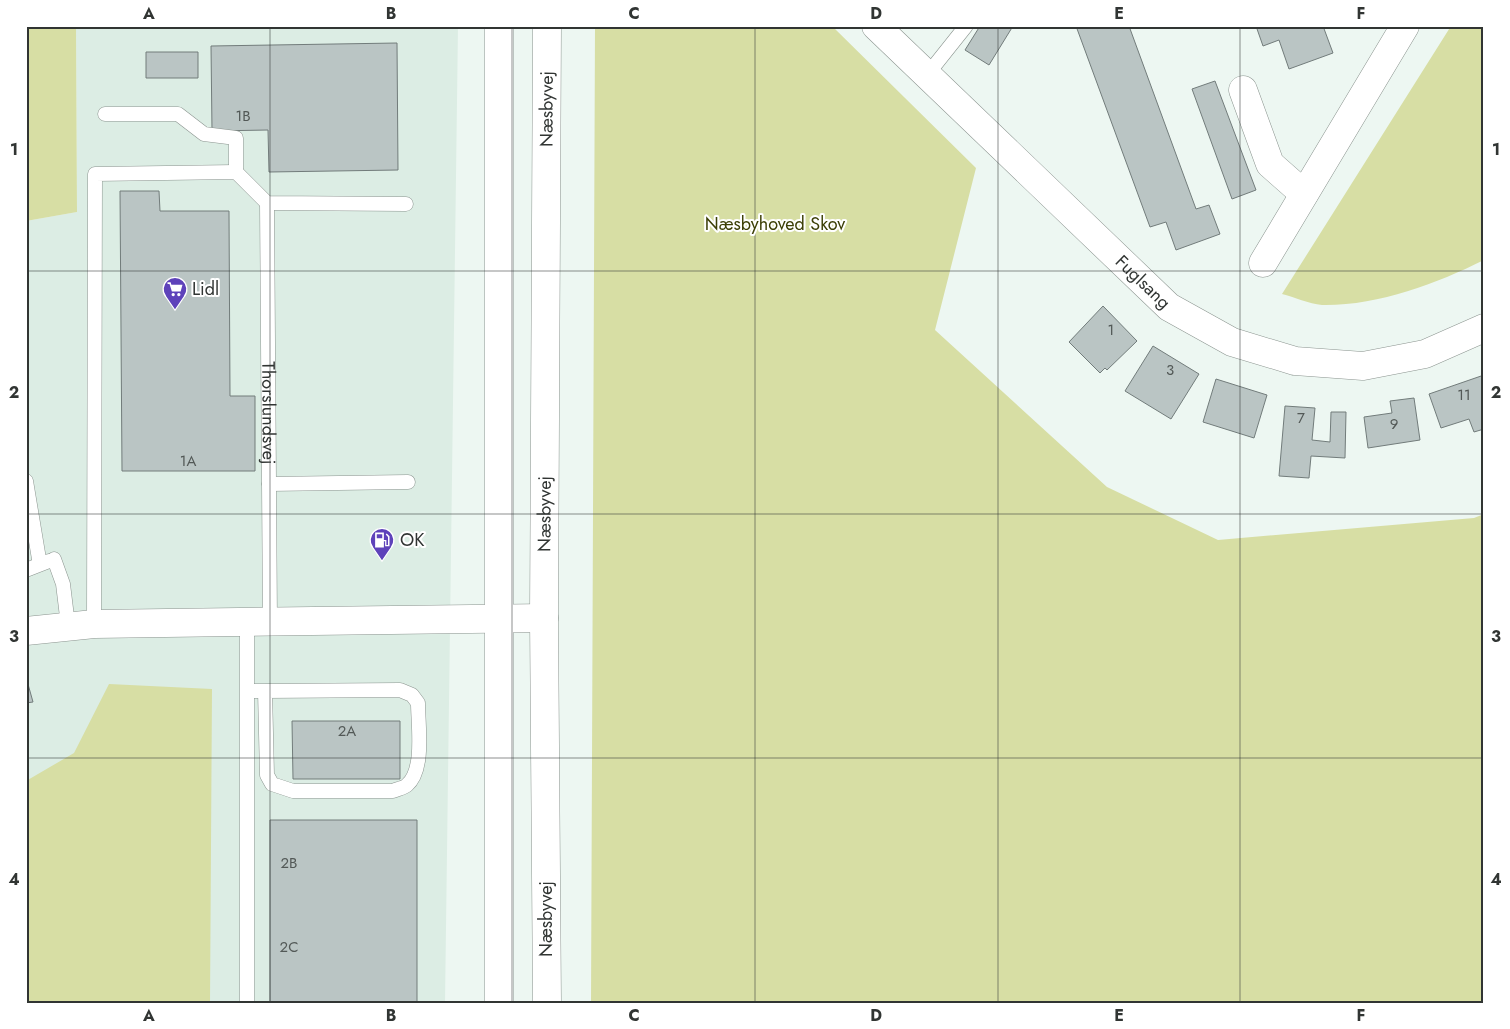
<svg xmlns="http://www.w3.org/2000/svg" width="1510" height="1029" font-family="Jost,sans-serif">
  <rect width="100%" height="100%" fill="#edf7f2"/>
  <path fill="#dcede4" d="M 76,26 L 458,26 L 445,1003 L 26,1003 L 26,221 L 77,212 Z"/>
  <path fill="#d7dea4" d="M 26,26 L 76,26 L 77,212 L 26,221 Z
    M 595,26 L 832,26 L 976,168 L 935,330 L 1107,487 L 1218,540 L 1474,518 L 1484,514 L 1484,1003 L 591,1003 Z
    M 1451,26 L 1484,26 L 1484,260 C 1436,284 1377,306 1322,305 C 1309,304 1294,297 1282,294 Z
    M 109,684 L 212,689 L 210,1003 L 26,1003 L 26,781 L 74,753 Z"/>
  <path fill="#bac5c4" stroke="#727c7b" d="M 980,26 L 1013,26 L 989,65 L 965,50 Z
    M 1076,26 L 1129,26 L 1196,209 L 1209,205 L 1220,234 L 1176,250 L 1166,222 L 1150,227 Z
    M 1256,26 L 1323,26 L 1333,53 L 1289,69 L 1279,40 L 1263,46 Z
    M 397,43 L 398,170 L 269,172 L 268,130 L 212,131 L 211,46 Z
    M 146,52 L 198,52 L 198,78 L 146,78 Z
    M 1215,81 L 1256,190 L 1232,199 L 1192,89 Z
    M 120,191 L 159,191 L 160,211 L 229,211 L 230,396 L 255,396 L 255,471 L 122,471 Z
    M 1103,306 L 1137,341 L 1107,370 L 1105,368 L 1100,373 L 1069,342 Z
    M 1153,346 L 1199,374 L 1171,419 L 1125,391 Z
    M 1484,375 L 1484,429 L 1474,432 L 1469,419 L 1441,428 L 1429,394 Z
    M 1216,379 L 1267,395 L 1254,438 L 1203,422 Z
    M 1414,398 L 1420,440 L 1368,448 L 1364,417 L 1392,413 L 1390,401 Z
    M 1285,406 L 1315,408 L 1312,440 L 1330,442 L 1331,412 L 1346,412 L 1345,458 L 1311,456 L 1309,478 L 1279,476 Z
    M 26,677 L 33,702 L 26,703 Z
    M 292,721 L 400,721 L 400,779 L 293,779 Z
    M 270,820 L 417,820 L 417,1003 L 270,1003 Z"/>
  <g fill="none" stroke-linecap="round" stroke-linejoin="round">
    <g stroke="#8b948f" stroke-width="15">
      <g id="service">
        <path d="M 927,75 L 966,26"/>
        <path d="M 105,114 L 178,114 L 204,134 L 236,138 L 236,172"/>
        <path id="s1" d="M 267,203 L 270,623"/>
        <path d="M 26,481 L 39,559"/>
        <path d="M 269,484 L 408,482"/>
        <path d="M 54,559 L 63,584 L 68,625"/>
        <path d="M 26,570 L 49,561"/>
        <path d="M 247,623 L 247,1003"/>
        <path d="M 94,624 L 95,174 L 236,172 L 267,203 L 406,204"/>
        <path d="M 248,691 L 265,691 L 400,690 L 412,695 L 418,703 C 418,725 425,770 407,785 C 404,788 397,789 393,791 L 293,791 L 272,784 L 267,775 L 265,691"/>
      </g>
    </g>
    <g stroke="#8b948f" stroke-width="29">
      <g id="minor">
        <path id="s2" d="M 876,26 L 1169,307 L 1232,342 L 1295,361 L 1363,366 L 1425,354 L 1484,328"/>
        <path d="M 1243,90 L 1270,164 L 1304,194"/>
        <path d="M 1263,263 L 1405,26"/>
        <path d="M 26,631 L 94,624 L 544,618"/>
      </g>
    </g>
    <g stroke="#8b948f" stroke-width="29">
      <g id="tertiary">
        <path d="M 499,26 L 499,1003"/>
        <path id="s3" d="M 547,1003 L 544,618 L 547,26"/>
      </g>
    </g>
    <use href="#service" stroke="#fff" stroke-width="14"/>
    <use href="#minor" stroke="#fff" stroke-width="28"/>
    <use href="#tertiary" stroke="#fff" stroke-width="28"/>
  </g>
  <path fill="none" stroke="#313533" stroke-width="1" stroke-opacity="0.55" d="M 270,26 L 270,1003M 512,26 L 512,1003M 755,26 L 755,1003M 998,26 L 998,1003M 1240,26 L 1240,1003M 26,271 L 1484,271M 26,514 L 1484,514M 26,758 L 1484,758"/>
  <defs>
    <g id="supermarket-pin" transform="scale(1.25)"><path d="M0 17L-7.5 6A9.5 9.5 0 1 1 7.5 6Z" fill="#5e42ba" stroke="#fff"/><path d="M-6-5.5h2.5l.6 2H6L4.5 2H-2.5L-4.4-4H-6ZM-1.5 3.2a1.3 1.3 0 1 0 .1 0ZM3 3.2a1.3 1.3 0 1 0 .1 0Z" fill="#fff"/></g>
    <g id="fuel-pin" transform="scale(1.25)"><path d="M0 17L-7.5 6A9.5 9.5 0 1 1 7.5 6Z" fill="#5e42ba" stroke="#fff"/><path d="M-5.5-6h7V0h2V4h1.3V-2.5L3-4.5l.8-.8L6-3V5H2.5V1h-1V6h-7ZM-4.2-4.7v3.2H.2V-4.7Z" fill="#fff"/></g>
  </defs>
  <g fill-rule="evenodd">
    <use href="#supermarket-pin" x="175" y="289"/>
    <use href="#fuel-pin" x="382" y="540"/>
  </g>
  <g text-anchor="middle" stroke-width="4" stroke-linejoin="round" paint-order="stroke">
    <g font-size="15" fill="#535957">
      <text x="243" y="121">1B</text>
      <text x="1111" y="335">1</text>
      <text x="1170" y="375">3</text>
      <text x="1464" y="400">11</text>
      <text x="1301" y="423">7</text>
      <text x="1394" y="429">9</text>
      <text x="188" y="466">1A</text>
      <text x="347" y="736">2A</text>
      <text x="289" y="868">2B</text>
      <text x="289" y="952">2C</text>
    </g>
    <g font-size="18" fill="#313533" stroke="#fff">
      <text dy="6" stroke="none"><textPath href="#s3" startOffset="894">Næsbyvej</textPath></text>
      <text dy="6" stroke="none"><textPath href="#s2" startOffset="370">Fuglsang</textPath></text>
      <text dy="6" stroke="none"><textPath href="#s1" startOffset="210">Thorslundsvej</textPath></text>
      <text dy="6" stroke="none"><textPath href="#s3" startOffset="489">Næsbyvej</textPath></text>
      <text transform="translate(546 919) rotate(-90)" y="6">Næsbyvej</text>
    </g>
    <g font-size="18" fill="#3c3f06" stroke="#fff">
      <text x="775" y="230">Næsbyhoved Skov</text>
    </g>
    <g font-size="18" fill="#313533" stroke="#fff" text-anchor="start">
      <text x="192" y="295">Lidl</text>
      <text x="400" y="546">OK</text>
    </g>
  </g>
  <rect width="1510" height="1029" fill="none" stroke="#ffffff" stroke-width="55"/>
  <rect x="28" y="28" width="1454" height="974" fill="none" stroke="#313533" stroke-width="2"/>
  <g font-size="16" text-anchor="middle" font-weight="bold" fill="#313533">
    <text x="149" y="19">A</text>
    <text x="391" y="19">B</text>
    <text x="634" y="19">C</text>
    <text x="876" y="19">D</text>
    <text x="1119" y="19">E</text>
    <text x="1361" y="19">F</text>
    <text x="14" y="155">1</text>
    <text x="1496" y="155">1</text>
    <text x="14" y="398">2</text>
    <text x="1496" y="398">2</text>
    <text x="14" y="642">3</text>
    <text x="1496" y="642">3</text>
    <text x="14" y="885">4</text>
    <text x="1496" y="885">4</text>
    <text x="149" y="1021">A</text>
    <text x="391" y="1021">B</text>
    <text x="634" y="1021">C</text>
    <text x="876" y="1021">D</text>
    <text x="1119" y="1021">E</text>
    <text x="1361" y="1021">F</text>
  </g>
</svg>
